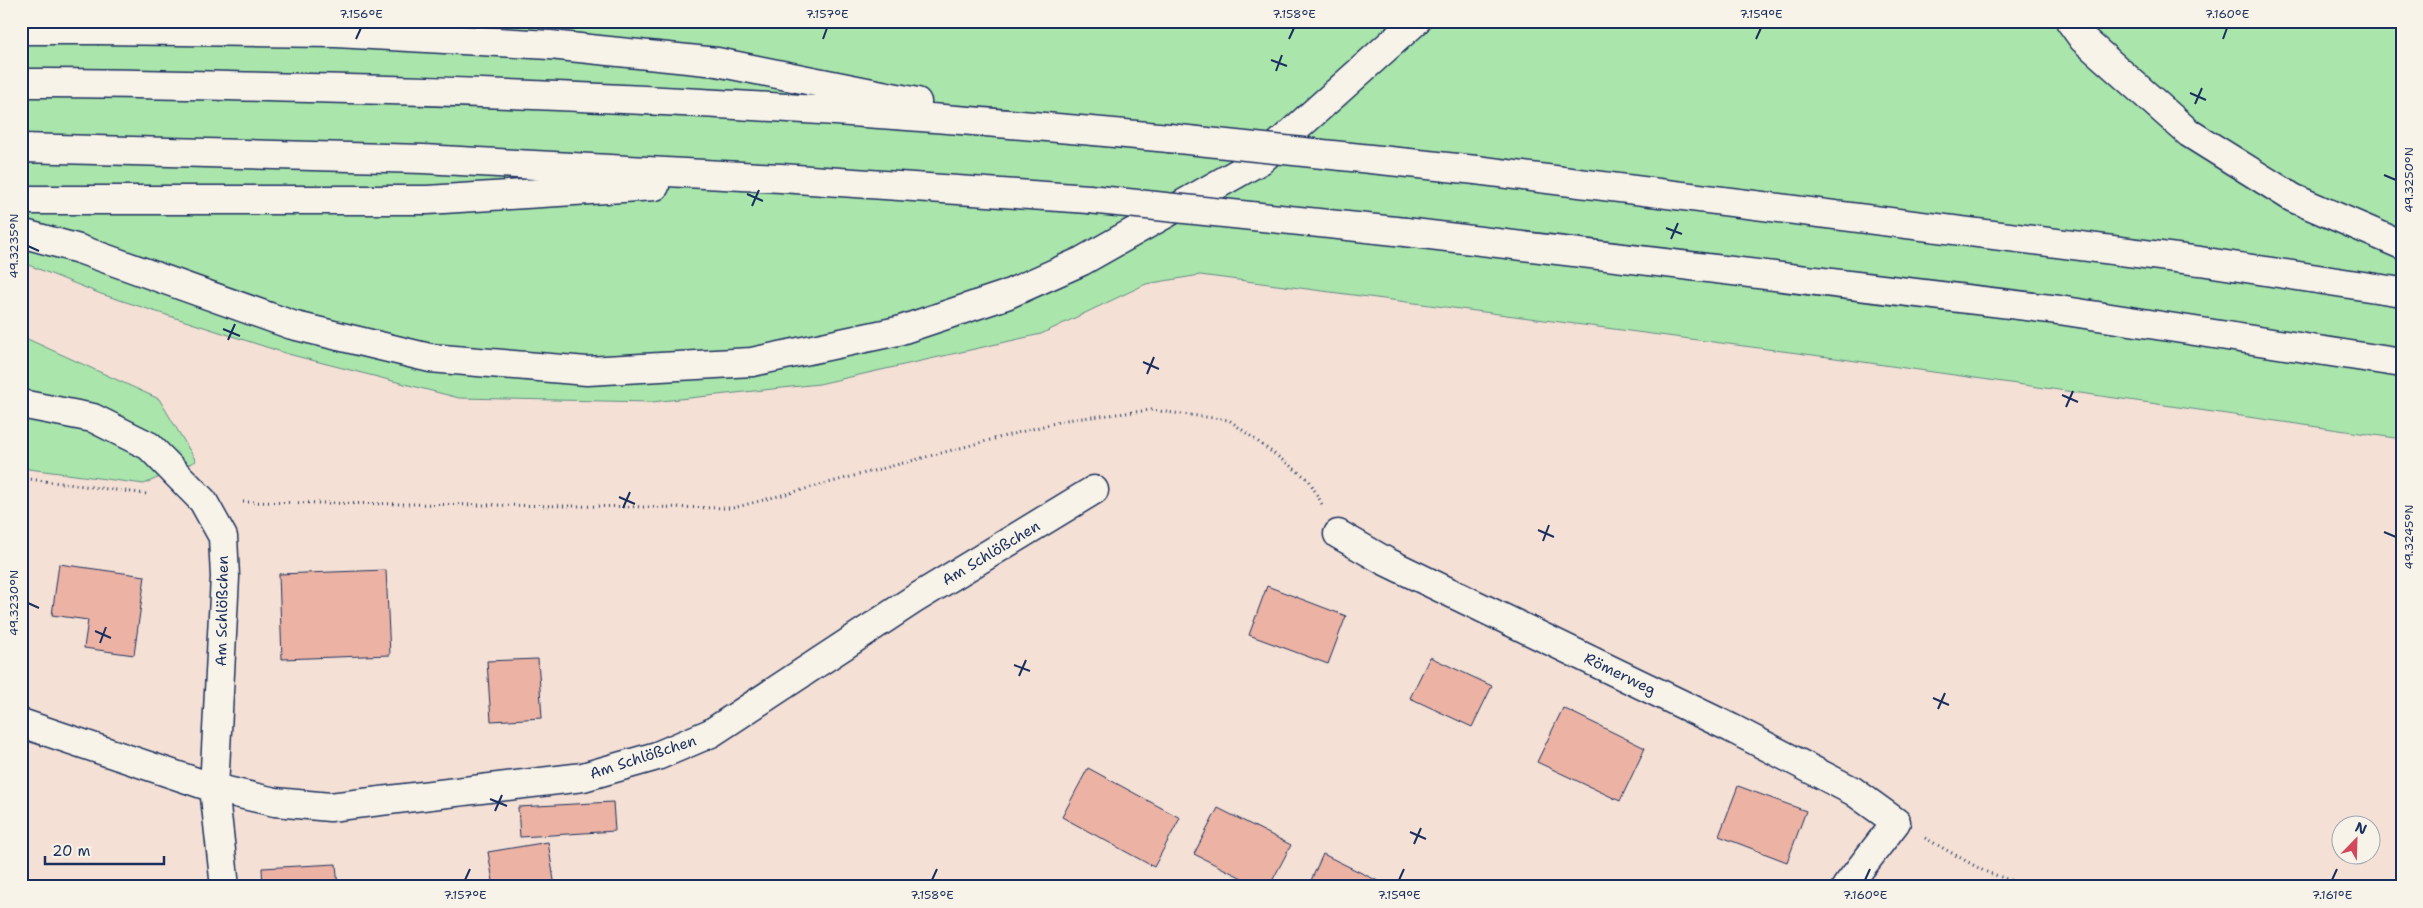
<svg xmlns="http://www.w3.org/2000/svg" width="2423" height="908" font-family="'Shantell Sans',sans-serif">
  <rect width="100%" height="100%" fill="#f4e0d4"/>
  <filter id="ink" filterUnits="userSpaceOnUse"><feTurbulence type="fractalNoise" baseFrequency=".02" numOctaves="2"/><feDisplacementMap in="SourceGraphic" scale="10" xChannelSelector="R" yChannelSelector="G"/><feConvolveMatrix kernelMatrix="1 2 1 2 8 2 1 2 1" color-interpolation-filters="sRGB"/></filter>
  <g filter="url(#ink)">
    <path fill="#aae5ab" stroke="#628a84" d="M 21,21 L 2402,21 L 2402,439 L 1828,357 L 1200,275 L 1146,284 L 1041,334 L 819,384 L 652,402 L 459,398 L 288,354 L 101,294 L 21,262 Z
      M 21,336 L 159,399 L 196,461 L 144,484 L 21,468 Z"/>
    <path fill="#ecb3a4" stroke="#1b2f5e" d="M 59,564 L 145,576 L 134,655 L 84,648 L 88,620 L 52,615 Z
      M 386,570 L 390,655 L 282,659 L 279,574 Z
      M 1267,586 L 1346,616 L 1328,664 L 1249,635 Z
      M 1430,657 L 1492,686 L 1472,727 L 1410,698 Z
      M 538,659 L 542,718 L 491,721 L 487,661 Z
      M 1563,708 L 1645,748 L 1620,801 L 1537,762 Z
      M 1088,768 L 1180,818 L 1154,867 L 1062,817 Z
      M 1738,786 L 1806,811 L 1787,862 L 1719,836 Z
      M 613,802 L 615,831 L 520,837 L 518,807 Z
      M 1218,808 L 1291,845 L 1269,887 L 1260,887 L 1194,854 Z
      M 548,842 L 555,887 L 494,887 L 488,852 Z
      M 1323,854 L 1390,887 L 1308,887 Z
      M 336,864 L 338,887 L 263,887 L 262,868 Z"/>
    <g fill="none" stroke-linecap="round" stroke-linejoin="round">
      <g stroke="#1b2f5e" stroke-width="31">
        <path id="minor" d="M 21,404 L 93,418 L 149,446 L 203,501 L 223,537 L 225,577 L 214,788 L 225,887
          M 1338,534 L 1385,561 L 1731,728 L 1853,791 L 1896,822 L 1846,887
          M 21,723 L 214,788 L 275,802 L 330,807 L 583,777 L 657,756 L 711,733 L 913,600 L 1094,490"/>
      </g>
      <g stroke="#1b2f5e" stroke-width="31">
        <path id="motorway" d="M 2070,21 L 2083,39 L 2189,133 L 2293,198 L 2402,245
          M 99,30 L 336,33 L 550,45 L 717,62 L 917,102
          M 21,83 C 118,82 214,86 310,88 C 597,94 883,111 1169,138
          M 21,148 L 423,159 L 781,178 L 1089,199
          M 1476,170 L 2200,261 L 2402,292
          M 21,200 L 427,200 L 655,186
          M 1405,232 L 2059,310 L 2402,363
          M 21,233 L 79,249 L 292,325 L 430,358 L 587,371 L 752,362 L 898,331 L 1006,295 L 1082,261 L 1261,160 L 1416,21"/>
      </g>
      <path stroke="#1b2f5e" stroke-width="3" stroke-dasharray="1 4" stroke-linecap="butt" d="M 21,478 L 147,494
        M 243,502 L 733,508 L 1066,420 L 1151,410 L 1229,420 L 1309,480 L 1322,504
        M 1925,838 L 1984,871 L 2029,887"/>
      <use href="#minor" stroke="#f7f3e8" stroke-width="28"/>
      <use href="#motorway" stroke="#f7f3e8" stroke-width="28"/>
      <g stroke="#1b2f5e" stroke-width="31" stroke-linecap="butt">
        <path id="motorway-bridge" d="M 21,30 L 99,30
          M 1169,138 L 1476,170
          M 1089,199 L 1405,232"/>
      </g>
      <use href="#motorway-bridge" stroke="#f7f3e8" stroke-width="28"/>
    </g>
  </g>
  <path fill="none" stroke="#1b2f5e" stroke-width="2" d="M 356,39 L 361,28M 823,39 L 827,28M 1289,39 L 1294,28M 1756,39 L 1761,28M 2223,39 L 2227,28M 1271,60 L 1287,66M 1276,71 L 1282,55M 2190,93 L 2206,100M 2195,104 L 2202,88M 2384,175 L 2396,180M 747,194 L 763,201M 752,206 L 759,190M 1666,228 L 1682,234M 1671,239 L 1678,223M 28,246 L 39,251M 223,329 L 240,336M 228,340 L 235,324M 1143,362 L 1159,369M 1147,374 L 1154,357M 2062,395 L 2078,402M 2066,407 L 2073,391M 619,497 L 635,504M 623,508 L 630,492M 1538,530 L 1554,537M 2384,532 L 2396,537M 1543,541 L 1549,525M 28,603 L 39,608M 95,631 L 111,638M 100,643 L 106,627M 1014,665 L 1030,671M 1019,676 L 1026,660M 1933,698 L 1949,705M 1938,709 L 1945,693M 490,799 L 507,806M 495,811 L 502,795M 1410,832 L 1426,839M 1414,844 L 1421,828M 465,880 L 470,869M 932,880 L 937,869M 1399,880 L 1404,869M 1865,880 L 1870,869M 2332,880 L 2337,869"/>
  <g text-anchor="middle" stroke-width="5" stroke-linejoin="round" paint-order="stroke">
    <g font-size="15" fill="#1b2f5e" stroke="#f7f3e8">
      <text transform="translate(991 553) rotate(-31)" y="5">Am Schlößchen</text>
      <text transform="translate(222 611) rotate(-89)" y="5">Am Schlößchen</text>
      <text transform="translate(1620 674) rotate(26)" y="5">Römerweg</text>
      <text transform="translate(643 757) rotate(-18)" y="5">Am Schlößchen</text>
    </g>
  </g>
  <rect width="2423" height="908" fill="none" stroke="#f7f3e8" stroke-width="55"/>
  <g transform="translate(2356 840) rotate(23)"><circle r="24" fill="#f7f3e8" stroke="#9fa5b1"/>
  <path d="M0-4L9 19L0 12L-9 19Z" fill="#d1495b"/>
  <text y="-8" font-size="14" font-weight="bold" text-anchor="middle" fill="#1b2f5e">N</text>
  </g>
  <path d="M45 856v8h119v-8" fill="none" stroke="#1b2f5e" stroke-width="2.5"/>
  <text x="52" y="856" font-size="15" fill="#1b2f5e" stroke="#f7f3e8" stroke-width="4" paint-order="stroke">20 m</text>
  <rect x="28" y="28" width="2368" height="852" fill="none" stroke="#1b2f5e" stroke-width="2"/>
  <g font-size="12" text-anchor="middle" fill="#1b2f5e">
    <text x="361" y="18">7.156°E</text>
    <text x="827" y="18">7.157°E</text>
    <text x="1294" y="18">7.158°E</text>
    <text x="1761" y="18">7.159°E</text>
    <text x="2227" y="18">7.160°E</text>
    <text transform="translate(2409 180) rotate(-90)" y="4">49.3250°N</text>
    <text transform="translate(14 246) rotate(-90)" y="4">49.3235°N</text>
    <text transform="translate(2409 537) rotate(-90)" y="4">49.3245°N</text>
    <text transform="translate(14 603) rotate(-90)" y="4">49.3230°N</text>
    <text x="465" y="899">7.157°E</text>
    <text x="932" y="899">7.158°E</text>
    <text x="1399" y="899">7.159°E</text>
    <text x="1865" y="899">7.160°E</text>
    <text x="2332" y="899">7.161°E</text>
  </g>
</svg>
